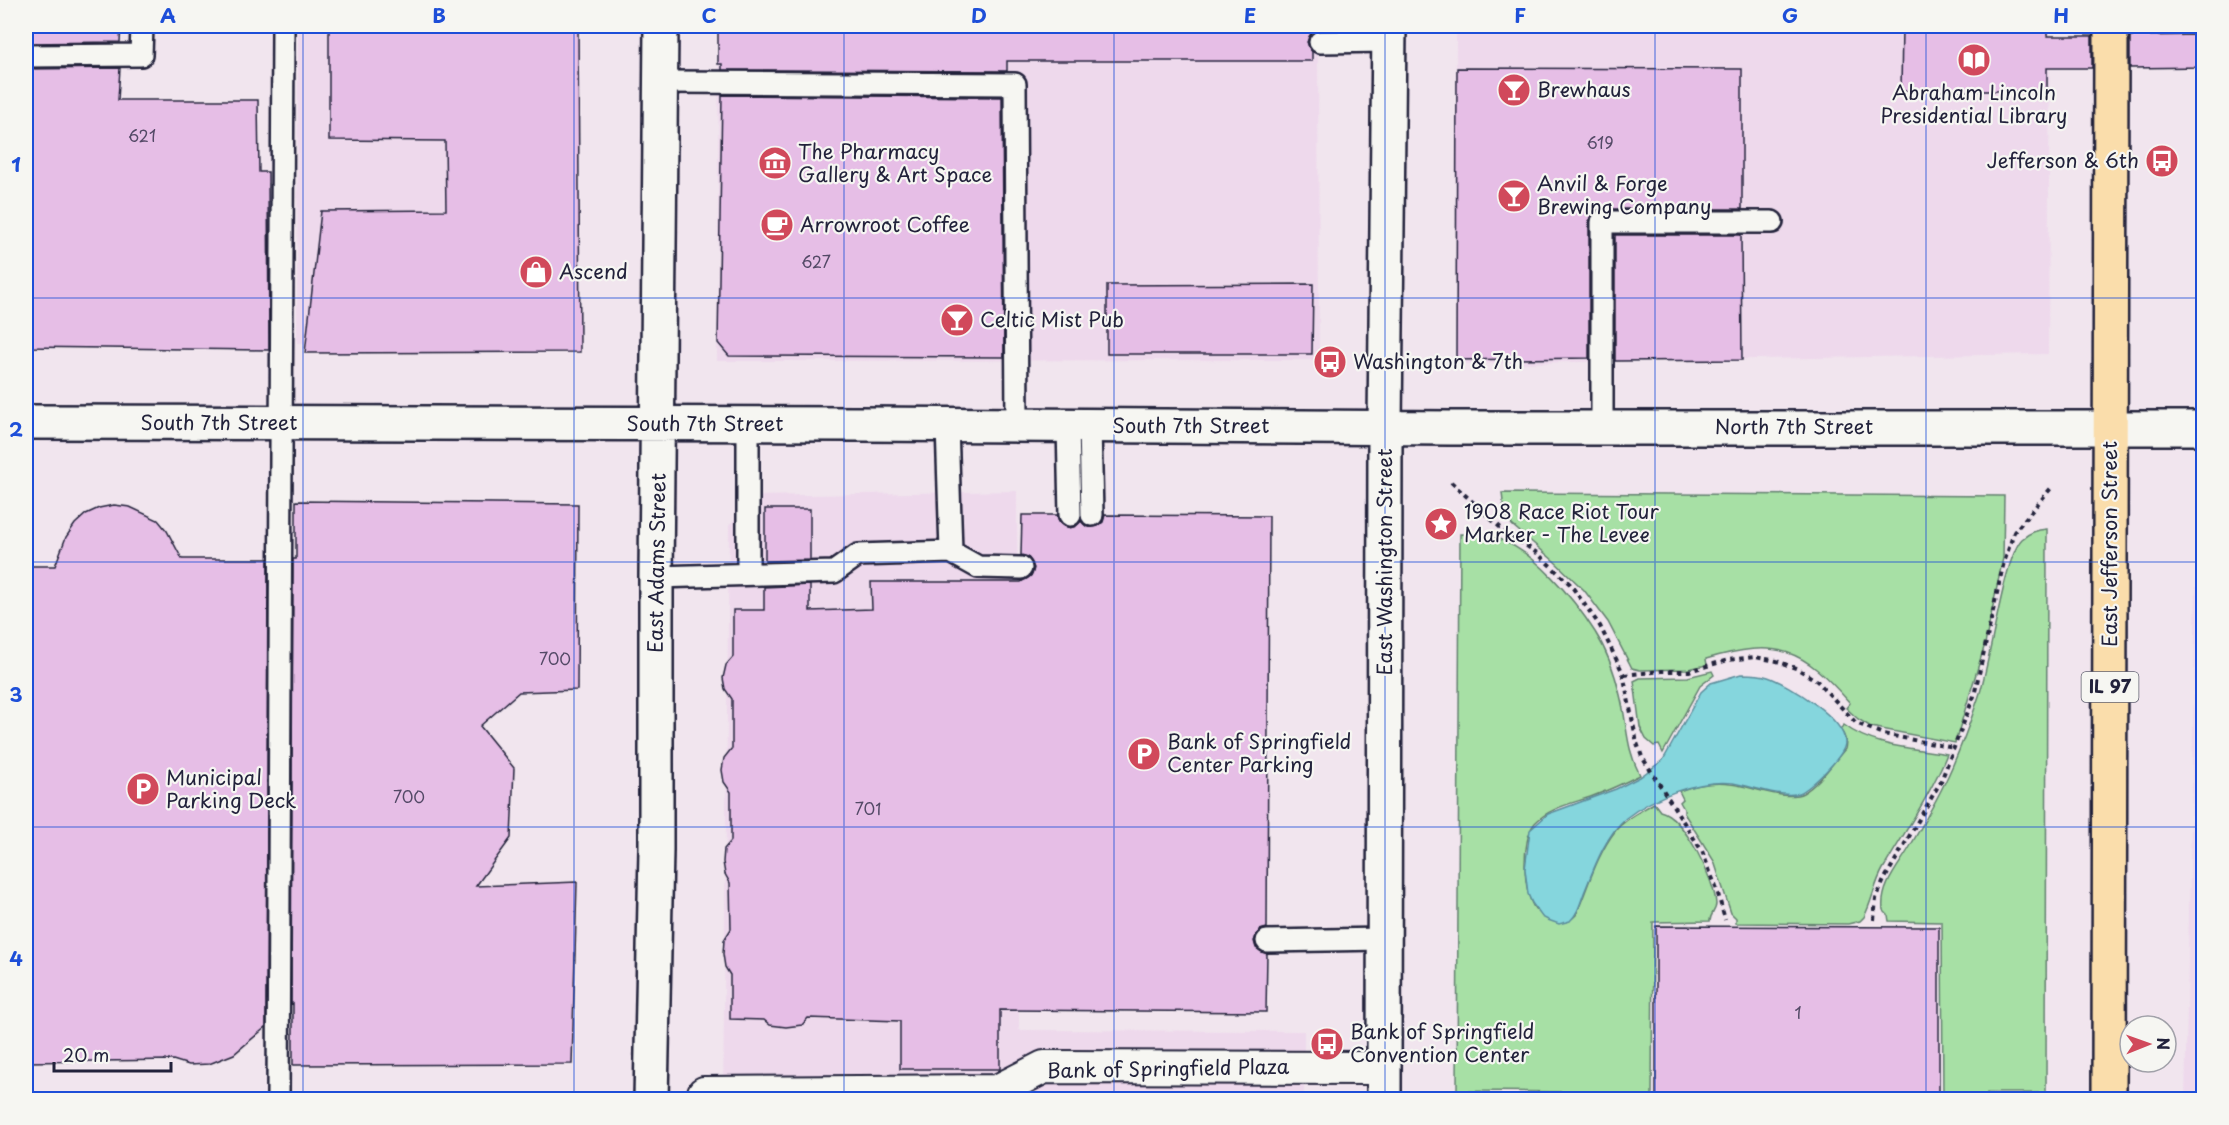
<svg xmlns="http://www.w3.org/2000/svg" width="2229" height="1125" font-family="'Playpen Sans',sans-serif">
  <rect width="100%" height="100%" fill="#f1e5ee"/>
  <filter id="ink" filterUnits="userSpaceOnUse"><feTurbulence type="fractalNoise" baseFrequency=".0167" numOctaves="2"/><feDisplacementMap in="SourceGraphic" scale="12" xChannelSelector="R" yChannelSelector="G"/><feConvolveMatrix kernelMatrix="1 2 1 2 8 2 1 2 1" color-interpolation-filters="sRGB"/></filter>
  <g filter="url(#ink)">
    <path fill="#eed9ec" d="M 298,26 L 574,26 L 574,343 L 297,343 Z
      M 719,26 L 1318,26 L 1319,360 L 717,361 Z
      M 1456,26 L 2050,26 L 2048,354 L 1455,364 Z
      M 1017,491 L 1019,1030 L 1304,1031 L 1304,1099 L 723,1100 L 729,525 L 756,496 Z
      M 2198,493 L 2204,493 L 2204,1099 L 2185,1100 Z"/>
    <path fill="#a7e0a5" stroke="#648170" stroke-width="1.5" d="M 1502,493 L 2004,496 L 2003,558 L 1985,644 L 1955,743 L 1871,727 L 1858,719 L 1846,708 L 1850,703 C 1802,648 1778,638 1706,659 L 1707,665 L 1688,669 L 1640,670 L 1632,668 L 1608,622 L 1584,590 L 1554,561 L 1512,525 L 1504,510 Z
      M 2047,529 L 2046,1093 L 1987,1093 L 1986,1099 L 1943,1099 L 1942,922 L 1889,921 L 1888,915 L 1883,910 C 1880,885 1900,865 1911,845 C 1924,822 1937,800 1948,776 C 1960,750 1970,723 1979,696 C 1990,664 2004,557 2022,539 C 2030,532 2037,530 2047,529 Z
      M 1460,534 C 1472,534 1484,535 1496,538 C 1534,550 1574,599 1595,632 C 1607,651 1615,674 1620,695 C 1628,726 1625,746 1640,775 C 1624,783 1609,790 1593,796 C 1574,803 1550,807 1535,823 C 1521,838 1522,894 1536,910 C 1542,916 1549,918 1556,920 C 1566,923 1569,922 1576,915 C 1588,887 1597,854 1616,830 C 1626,818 1641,811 1654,803 L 1660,811 C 1684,816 1715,881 1716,904 C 1716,911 1710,914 1710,921 L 1653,922 L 1652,1099 L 1587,1099 L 1587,1092 L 1457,1091 Z
      M 1712,671 L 1714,675 L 1700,686 L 1663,753 L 1659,745 L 1654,746 L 1646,739 L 1640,727 L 1634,681 L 1640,678 L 1688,677 Z
      M 1844,725 C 1873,747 1912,748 1947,754 C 1930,796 1905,831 1883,869 C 1874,885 1872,902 1864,917 L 1860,921 L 1848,924 L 1736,923 L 1736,918 L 1731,913 L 1714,861 L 1684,813 L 1684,809 L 1680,802 L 1683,799 L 1679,791 C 1695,785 1713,782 1730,784 C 1749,785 1786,802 1803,793 C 1820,783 1832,764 1845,749 C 1847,741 1845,736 1840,729 Z"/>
    <path fill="#85d6dd" stroke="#5d8e9c" stroke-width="1.5" d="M 1741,674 C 1750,674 1760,674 1768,677 C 1788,684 1846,719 1845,743 C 1845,755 1808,792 1796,794 C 1778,797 1751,786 1733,783 C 1699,779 1653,797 1626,818 C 1605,836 1594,868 1584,893 C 1580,904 1578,913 1570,921 L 1559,924 L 1548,920 L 1542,917 L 1532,903 L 1528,894 L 1525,869 L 1530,830 L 1548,814 L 1616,789 L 1640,777 L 1663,760 L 1701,692 L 1711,683 Z"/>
    <path fill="#e6bee6" stroke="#22223b" stroke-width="1.5" d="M 26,26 L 121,26 L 120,42 L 26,43 Z
      M 329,26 L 578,26 L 580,352 L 305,353 L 321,211 L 446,210 L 445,141 L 329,140 Z
      M 718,26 L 1312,26 L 1312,32 L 1307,42 L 1312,52 L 1312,61 L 1007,61 L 1007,71 L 722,70 L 722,64 L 718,64 Z
      M 1902,26 L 2047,26 L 2047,36 L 2092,36 L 2092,68 L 2047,68 L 2047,91 L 1901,91 Z
      M 2204,35 L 2204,67 L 2130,68 L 2130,36 Z
      M 120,68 L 118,100 L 258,100 L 259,172 L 268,172 L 269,350 L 26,347 L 26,69 Z
      M 1457,68 L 1742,69 L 1742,209 L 1602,209 L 1595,211 L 1589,222 L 1589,358 L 1456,360 Z
      M 722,95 L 1002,97 L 1004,357 L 729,356 L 718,343 Z
      M 1615,235 L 1741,235 L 1742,360 L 1615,361 Z
      M 1313,284 L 1312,354 L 1107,354 L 1107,285 Z
      M 296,501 L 578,504 L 577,690 L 519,692 L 480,726 L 514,768 L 511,838 L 476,886 L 577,882 L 572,1064 L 293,1065 L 293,1003 L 291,1004 L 293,559 L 296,559 Z
      M 114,505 L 130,507 L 158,520 L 167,531 L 182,559 L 268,559 L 266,1027 L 234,1054 L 209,1064 L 189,1065 L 173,1060 L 26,1062 L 26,566 L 55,566 L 66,537 L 75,524 L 86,514 L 99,508 Z
      M 765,509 L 810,509 L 810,560 L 765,561 Z
      M 1022,515 L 1057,515 L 1059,522 L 1070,528 L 1076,526 L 1081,521 L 1086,526 L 1098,526 L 1103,522 L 1105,515 L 1269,516 L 1267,928 L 1260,930 L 1254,941 L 1256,948 L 1267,954 L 1266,1012 L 1000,1010 L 1000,1069 L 900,1069 L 900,1021 L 808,1018 L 802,1025 L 786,1027 L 770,1025 L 764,1020 L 730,1019 L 730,975 L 725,967 L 723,954 L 724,940 L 731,929 L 730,883 L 725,874 L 723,862 L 724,849 L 731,841 L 731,792 L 724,782 L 722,770 L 724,758 L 732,748 L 732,699 L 725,689 L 723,678 L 726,665 L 733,657 L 733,610 L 764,610 L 764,587 L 810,585 L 810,611 L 872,609 L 871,582 L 1021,582 L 1032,575 L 1034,568 L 1028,557 L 1021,555 Z
      M 1656,926 L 1939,927 L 1939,1100 L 1656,1100 Z"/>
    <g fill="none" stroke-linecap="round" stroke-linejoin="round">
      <g stroke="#22223b" stroke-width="26">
        <path id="service" d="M 1320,42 L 1389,41
          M 26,56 L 141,55 L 142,26
          M 661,82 L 1015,84 L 1017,425
          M 748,424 L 748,574
          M 947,425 L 951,552
          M 1068,426 L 1070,515
          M 1090,426 L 1092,515
          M 1602,427 L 1602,222 L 1772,222
          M 656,577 L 834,572 L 858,555 L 951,552 L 978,567 L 1021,568
          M 1267,941 L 1384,939
          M 278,1100 L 283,26"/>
      </g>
      <g stroke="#22223b" stroke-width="36">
        <path id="pedestrian" d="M 704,1093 L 997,1091 L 1044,1067 L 1384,1068"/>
      </g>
      <g stroke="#22223b" stroke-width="38">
        <path id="minor" d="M 26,422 L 861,424 L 1451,428 L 2204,428
          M 651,1100 L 656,850 L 656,577 L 661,26
          M 1384,1100 L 1385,426 L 1389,26"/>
      </g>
      <g stroke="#22223b" stroke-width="38">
        <path id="primary" d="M 2109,1100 L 2111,26"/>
      </g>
      <path stroke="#22223b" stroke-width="4" stroke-dasharray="4.5 4.5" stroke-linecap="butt" d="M 1451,482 L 1503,530 L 1537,553 L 1570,584 L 1600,626 L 1623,673 L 1637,743 L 1642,757 L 1702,851 L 1717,890 L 1725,920
        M 1624,675 L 1662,671 L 1689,671 L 1728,660 L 1755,657 L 1777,661 L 1798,669 L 1817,681 L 1856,723 L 1883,734 L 1954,748
        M 1874,920 L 1876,899 L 1884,880 L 1941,781 L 1974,696 L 2003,566 L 2014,532 L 2052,487"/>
      <use href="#service" stroke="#f6f6f2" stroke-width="21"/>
      <use href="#pedestrian" stroke="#f6f6f2" stroke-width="32"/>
      <use href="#minor" stroke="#f6f6f2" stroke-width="33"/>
      <use href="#primary" stroke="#faddab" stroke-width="33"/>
    </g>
  </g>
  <path fill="none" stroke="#1d4ed8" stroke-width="1.5" stroke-opacity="0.55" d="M 303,26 L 303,1100M 574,26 L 574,1100M 844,26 L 844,1100M 1114,26 L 1114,1100M 1385,26 L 1385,1100M 1655,26 L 1655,1100M 1926,26 L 1926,1100M 26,298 L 2204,298M 26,562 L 2204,562M 26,827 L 2204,827"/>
  <defs>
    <g id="library-disc" transform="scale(1.725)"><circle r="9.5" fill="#d1495b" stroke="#f6f6f2"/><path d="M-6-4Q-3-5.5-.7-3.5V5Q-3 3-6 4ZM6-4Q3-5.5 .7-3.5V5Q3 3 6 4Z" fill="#fff"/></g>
    <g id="bar-disc" transform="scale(1.725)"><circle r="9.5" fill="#d1495b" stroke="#f6f6f2"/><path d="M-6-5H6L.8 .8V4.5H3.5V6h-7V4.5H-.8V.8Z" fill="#fff"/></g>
    <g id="bus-disc" transform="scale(1.725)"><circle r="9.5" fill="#d1495b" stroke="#f6f6f2"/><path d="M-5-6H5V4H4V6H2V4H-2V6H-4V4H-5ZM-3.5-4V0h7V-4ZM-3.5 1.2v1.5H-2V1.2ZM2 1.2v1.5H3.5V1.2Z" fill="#fff"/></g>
    <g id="museum-disc" transform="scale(1.725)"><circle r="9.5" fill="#d1495b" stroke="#f6f6f2"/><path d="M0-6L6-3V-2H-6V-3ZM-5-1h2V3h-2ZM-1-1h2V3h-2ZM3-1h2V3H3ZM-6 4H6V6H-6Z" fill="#fff"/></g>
    <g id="cafe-disc" transform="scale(1.725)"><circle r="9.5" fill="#d1495b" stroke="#f6f6f2"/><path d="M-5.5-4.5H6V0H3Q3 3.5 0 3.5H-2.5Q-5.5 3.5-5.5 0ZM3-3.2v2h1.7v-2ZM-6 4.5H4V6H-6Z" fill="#fff"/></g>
    <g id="shop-disc" transform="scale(1.725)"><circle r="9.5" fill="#d1495b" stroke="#f6f6f2"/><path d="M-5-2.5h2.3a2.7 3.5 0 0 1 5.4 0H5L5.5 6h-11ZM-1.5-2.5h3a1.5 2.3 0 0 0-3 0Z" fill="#fff"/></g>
    <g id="sight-disc" transform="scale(1.725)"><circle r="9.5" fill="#d1495b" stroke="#f6f6f2"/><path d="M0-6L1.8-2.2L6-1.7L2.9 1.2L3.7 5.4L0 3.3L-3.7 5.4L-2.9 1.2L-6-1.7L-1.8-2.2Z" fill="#fff"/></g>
    <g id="parking-disc" transform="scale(1.725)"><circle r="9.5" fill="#d1495b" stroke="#f6f6f2"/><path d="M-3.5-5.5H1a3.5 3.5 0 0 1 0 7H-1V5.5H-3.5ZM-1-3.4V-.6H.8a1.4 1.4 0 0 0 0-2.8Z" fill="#fff"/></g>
  </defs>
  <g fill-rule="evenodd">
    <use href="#library-disc" x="1974" y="60"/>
    <use href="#bar-disc" x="1514" y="90"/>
    <use href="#bus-disc" x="2162" y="161"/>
    <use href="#museum-disc" x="775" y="163"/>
    <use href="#bar-disc" x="1514" y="196"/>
    <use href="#cafe-disc" x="777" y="225"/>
    <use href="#shop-disc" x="536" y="272"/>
    <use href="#bar-disc" x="957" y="320"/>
    <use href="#bus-disc" x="1330" y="362"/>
    <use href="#sight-disc" x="1441" y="524"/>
    <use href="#parking-disc" x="1144" y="754"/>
    <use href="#parking-disc" x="143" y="789"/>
    <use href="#bus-disc" x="1327" y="1044"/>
  </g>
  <g text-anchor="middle" stroke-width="4.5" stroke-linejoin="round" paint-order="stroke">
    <g font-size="16" fill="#534966">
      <text x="142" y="142">621</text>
      <text x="1600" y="149">619</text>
      <text x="816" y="268">627</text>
      <text x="555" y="665">700</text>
      <text x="409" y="803">700</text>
      <text x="868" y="815">701</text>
      <text x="1798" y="1019">1</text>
    </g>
    <rect fill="#f6f6f2" stroke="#626272" stroke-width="1.5" x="2081.5" y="672" width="57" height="30" rx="4.5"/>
    <g font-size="18" font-weight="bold" fill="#22223b">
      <text x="2110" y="693">IL 97</text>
    </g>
    <g font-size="20" fill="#22223b" stroke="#f6f6f2" text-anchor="start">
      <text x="1537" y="97">Brewhaus</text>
      <text x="1974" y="100" text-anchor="middle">Abraham Lincoln<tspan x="1974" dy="23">Presidential Library</tspan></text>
      <text x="798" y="159">The Pharmacy<tspan x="798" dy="23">Gallery &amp; Art Space</tspan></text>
      <text x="2139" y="168" text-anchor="end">Jefferson &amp; 6th</text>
      <text x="1537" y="191">Anvil &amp; Forge<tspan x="1537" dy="23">Brewing Company</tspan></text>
      <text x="800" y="232">Arrowroot Coffee</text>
      <text x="559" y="279">Ascend</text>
      <text x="980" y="327">Celtic Mist Pub</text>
      <text x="1353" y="369">Washington &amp; 7th</text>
      <text x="1464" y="519">1908 Race Riot Tour<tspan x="1464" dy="23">Marker - The Levee</tspan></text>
      <text x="1167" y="749">Bank of Springfield<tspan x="1167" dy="23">Center Parking</tspan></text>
      <text x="166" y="785">Municipal<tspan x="166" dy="23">Parking Deck</tspan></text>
      <text x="1350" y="1039">Bank of Springfield<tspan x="1350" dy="23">Convention Center</tspan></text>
    </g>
    <g font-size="20" fill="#22223b" stroke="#f6f6f2">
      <text x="219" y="430">South 7th Street</text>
      <text x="705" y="431">South 7th Street</text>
      <text x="1191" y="433">South 7th Street</text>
      <text x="1794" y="434">North 7th Street</text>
      <text transform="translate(2110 544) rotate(-90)" y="7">East Jefferson Street</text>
      <text transform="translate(1385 562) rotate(-90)" y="7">East Washington Street</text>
      <text transform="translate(657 563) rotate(-89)" y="7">East Adams Street</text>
      <text transform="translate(1168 1069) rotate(-1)" y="7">Bank of Springfield Plaza</text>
    </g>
  </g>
  <rect width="2229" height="1125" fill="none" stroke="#f6f6f2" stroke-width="66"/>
  <g transform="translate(2148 1044) rotate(89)"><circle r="28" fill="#f6f6f2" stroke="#a1a1a9" stroke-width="1.5"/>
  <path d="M0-4.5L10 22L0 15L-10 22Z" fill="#d1495b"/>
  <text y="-9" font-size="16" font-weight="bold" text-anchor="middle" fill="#22223b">N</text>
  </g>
  <path d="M54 1062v9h117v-9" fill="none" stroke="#22223b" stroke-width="3"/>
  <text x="63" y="1062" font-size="18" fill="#22223b" stroke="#f6f6f2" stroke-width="4.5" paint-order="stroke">20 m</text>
  <rect x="33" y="33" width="2163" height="1059" fill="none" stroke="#1d4ed8" stroke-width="2"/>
  <g font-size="20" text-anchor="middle" font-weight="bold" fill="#1d4ed8">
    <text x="168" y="23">A</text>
    <text x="439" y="23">B</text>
    <text x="709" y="23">C</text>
    <text x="979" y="23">D</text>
    <text x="1250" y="23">E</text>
    <text x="1520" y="23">F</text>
    <text x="1790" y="23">G</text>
    <text x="2061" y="23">H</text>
    <text x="16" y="172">1</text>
    <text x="16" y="437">2</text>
    <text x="16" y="702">3</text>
    <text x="16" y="966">4</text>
  </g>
</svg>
